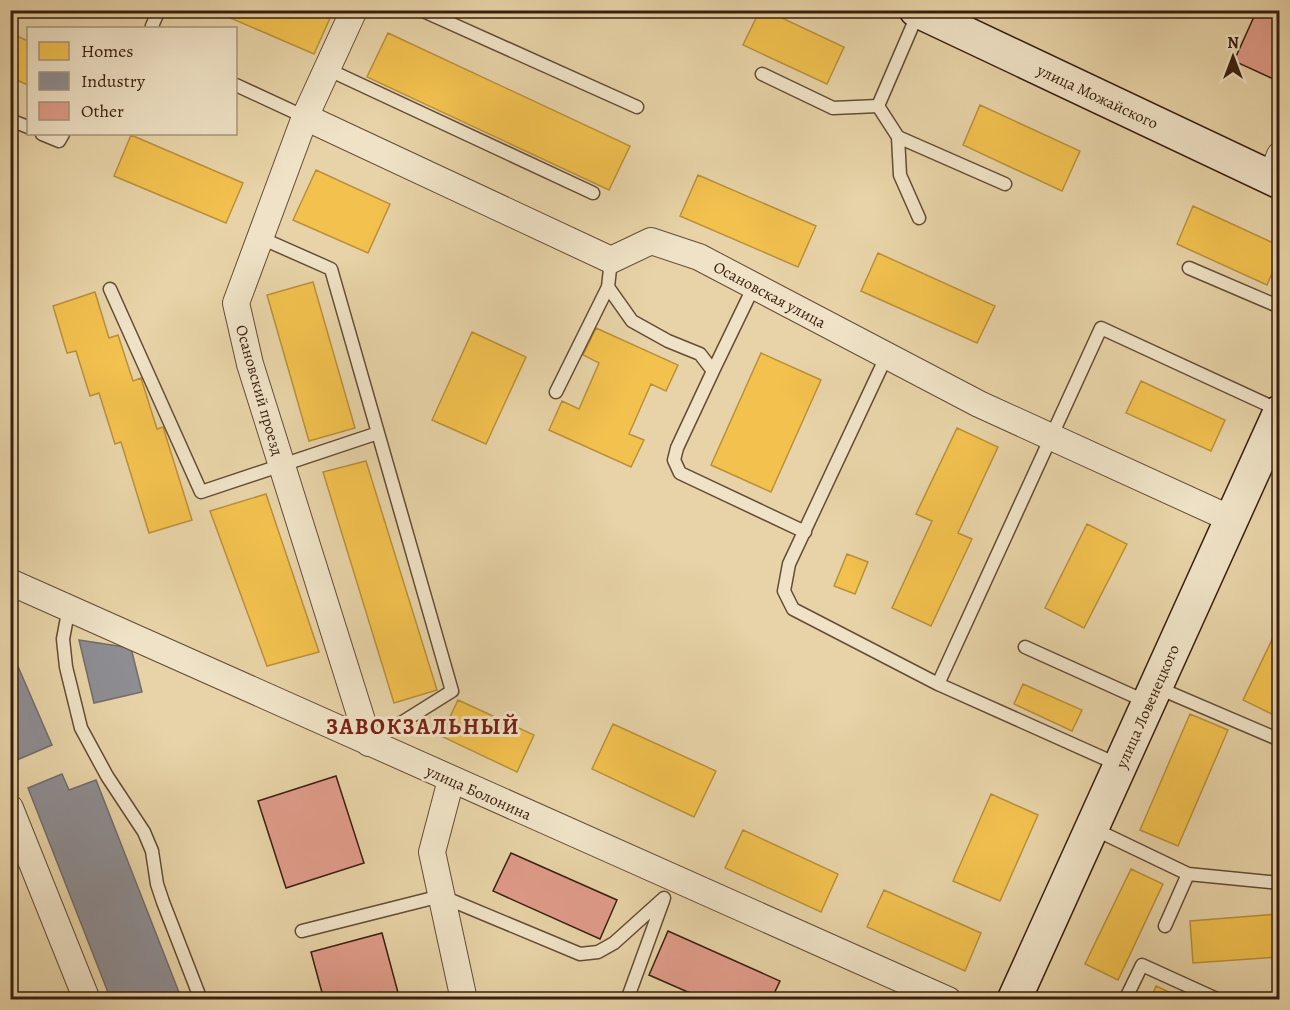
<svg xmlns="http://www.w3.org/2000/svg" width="1290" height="1010" font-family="Alegreya,serif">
  <rect width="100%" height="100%" fill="#e7d3a7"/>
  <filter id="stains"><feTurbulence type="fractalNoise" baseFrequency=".00333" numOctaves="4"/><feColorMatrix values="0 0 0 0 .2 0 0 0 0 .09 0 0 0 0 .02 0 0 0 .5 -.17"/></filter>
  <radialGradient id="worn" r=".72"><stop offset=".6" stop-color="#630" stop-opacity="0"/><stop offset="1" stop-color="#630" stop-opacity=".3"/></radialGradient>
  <path fill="#f2c14e" stroke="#ba903b" stroke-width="1.5" d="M 212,10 L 313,10 L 330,18 L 314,54 Z
    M 760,10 L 765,10 L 844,47 L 827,84 L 743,45 Z
    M 10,33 L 28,41 L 28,85 L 10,77 Z
    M 388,33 L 630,146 L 609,190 L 367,77 Z
    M 980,105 L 1080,151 L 1062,191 L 963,145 Z
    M 131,135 L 243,183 L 226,223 L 114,176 Z
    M 316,170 L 390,204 L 368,253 L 293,220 Z
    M 698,175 L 816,226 L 798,267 L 680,216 Z
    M 1193,206 L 1280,246 L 1280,255 L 1267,285 L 1177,244 Z
    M 878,253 L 995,306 L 977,343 L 861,291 Z
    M 313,282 L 355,428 L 309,441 L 267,295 Z
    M 95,292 L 109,338 L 118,335 L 133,381 L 141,378 L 157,429 L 163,427 L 192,520 L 149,533 L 121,442 L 115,444 L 99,393 L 90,396 L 76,351 L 67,353 L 53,306 Z
    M 596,328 L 678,365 L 666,391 L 651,384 L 629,434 L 644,440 L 631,467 L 549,430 L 562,401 L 579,409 L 599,363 L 583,355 Z
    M 472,332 L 526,357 L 486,444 L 432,420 Z
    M 761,353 L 821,380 L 771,492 L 711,465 Z
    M 1141,381 L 1225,420 L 1211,451 L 1126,413 Z
    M 957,428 L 998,447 L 958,533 L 972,539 L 931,626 L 892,608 L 932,521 L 916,514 Z
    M 366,461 L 437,690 L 394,703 L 323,472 Z
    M 266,494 L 319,652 L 267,666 L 210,511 Z
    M 1087,524 L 1127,544 L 1084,628 L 1045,608 Z
    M 847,554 L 868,562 L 855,594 L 834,586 Z
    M 1280,623 L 1280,715 L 1278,717 L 1243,700 Z
    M 1023,684 L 1082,710 L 1072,731 L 1014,704 Z
    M 458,700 L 534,735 L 517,772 L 441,736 Z
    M 1190,714 L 1228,730 L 1178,846 L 1140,830 Z
    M 613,724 L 716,771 L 694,817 L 592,769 Z
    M 991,794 L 1038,815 L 1000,901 L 953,881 Z
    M 743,830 L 838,874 L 821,912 L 725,868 Z
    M 1131,869 L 1163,884 L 1118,980 L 1085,964 Z
    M 884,890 L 981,933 L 965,971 L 867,927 Z
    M 1280,914 L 1280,957 L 1193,963 L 1190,921 Z
    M 1156,986 L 1186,1000 L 1150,1000 Z"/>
  <path fill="#8d8d92" stroke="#746c6b" stroke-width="1.5" d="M 79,640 L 131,648 L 142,692 L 94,703 Z
    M 10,648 L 52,745 L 10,763 Z
    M 62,774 L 69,790 L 96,780 L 182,1000 L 111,1000 L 28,788 Z"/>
  <path fill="#e09c8a" stroke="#391f0f" stroke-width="1.5" d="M 1257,10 L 1280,10 L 1280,82 L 1234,61 Z
    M 336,776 L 364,863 L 286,888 L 258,801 Z
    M 511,853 L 617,900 L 600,939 L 493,891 Z
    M 668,931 L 780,981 L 771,1000 L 706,1000 L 649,975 Z
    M 382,933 L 400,1000 L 324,1000 L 311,952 Z"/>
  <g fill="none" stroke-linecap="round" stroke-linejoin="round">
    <g stroke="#644c35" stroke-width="15">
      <path id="lane" d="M 421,10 L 637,107
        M 918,13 L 878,106 L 898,137 L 900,175 L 919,218
        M 153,28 L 152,26 L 159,10
        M 327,69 L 593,193
        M 762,74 L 833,108 L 878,106
        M 236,85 L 305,117
        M 10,120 L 28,127
        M 42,134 L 59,141 L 63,134
        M 898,137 L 1005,184
        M 261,238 L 331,269 L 452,691 L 369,743
        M 611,260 L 608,287 L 632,321 L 668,341 L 700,354 L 713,371 L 677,448 L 674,460 L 680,473 L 805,532
        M 1189,268 L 1280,307
        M 110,289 L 201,492 L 378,433
        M 887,355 L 789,564 L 784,591 L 793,609 L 938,684
        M 713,371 L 754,286
        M 556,392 L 608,287
        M 69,607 L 63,639 L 66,667 L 81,728 L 107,776 L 144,832 L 152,851 L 157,884 L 163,902 L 201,1000
        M 1025,647 L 1147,702
        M 1156,687 L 1280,740
        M 1119,765 L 938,684 L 1101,328 L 1279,410
        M 1092,828 L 1188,874 L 1280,883
        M 1165,926 L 1188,874
        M 302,931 L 441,896 L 580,954 L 598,952 L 614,943 L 664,898
        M 627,1000 L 663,901
        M 1125,1000 L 1142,965 L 1219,1000"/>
    </g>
    <g stroke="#644c35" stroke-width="28">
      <path id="street" d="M 354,10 L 305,117 L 236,303 L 250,364 L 369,743
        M 305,117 L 611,260 L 651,241 L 699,257 L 979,404 L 1231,519
        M 1271,177 L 1280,155
        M 10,582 L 948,1000
        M 451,780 L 432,852 L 464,1000
        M 10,808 L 87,1000"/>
    </g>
    <g stroke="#391f0f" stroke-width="36">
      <path id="secondary" d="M 916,10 L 1280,182
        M 1014,1000 L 1280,412"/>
    </g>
    <use href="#lane" stroke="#efe2c6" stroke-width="12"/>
    <use href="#street" stroke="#efe2c6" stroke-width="26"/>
    <use href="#secondary" stroke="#efe2c6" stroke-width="33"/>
  </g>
  <g text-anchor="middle" stroke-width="6" stroke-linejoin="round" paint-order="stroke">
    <g font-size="16" fill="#391f0f" stroke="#efe2c6">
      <text transform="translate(1098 96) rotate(25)" y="6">улица Можайского</text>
      <text transform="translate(770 294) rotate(28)" y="6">Осановская улица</text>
      <text transform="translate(260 390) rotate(74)" y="6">Осановский проезд</text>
      <text transform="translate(1147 706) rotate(-66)" y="6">улица Ловенецкого</text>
      <text transform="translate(479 792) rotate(24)" y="6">улица Болонина</text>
    </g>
    <g font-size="22" font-weight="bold" letter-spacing="1.5" fill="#7a1f14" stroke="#efe2c6">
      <text x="423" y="734">ЗАВОКЗАЛЬНЫЙ</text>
    </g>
  </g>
  <rect width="1290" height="1010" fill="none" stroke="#e7d3a7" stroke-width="36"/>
  <rect x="12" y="12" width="1266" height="986" fill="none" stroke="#391f0f" stroke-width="3"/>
  <rect x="18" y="18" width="1254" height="974" fill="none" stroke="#391f0f" stroke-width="1.5"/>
  <rect x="27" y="27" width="210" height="108" fill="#efe2c6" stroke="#a6947d" stroke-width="1.5"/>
  <rect x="39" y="42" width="30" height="18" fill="#f2c14e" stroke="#a6947d" stroke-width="1.5"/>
  <text x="81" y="57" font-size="18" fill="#391f0f">Homes</text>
  <rect x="39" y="72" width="30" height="18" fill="#8d8d92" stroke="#a6947d" stroke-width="1.5"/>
  <text x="81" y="87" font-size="18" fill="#391f0f">Industry</text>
  <rect x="39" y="102" width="30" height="18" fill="#e09c8a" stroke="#a6947d" stroke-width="1.5"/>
  <text x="81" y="117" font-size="18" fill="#391f0f">Other</text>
  <g transform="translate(1233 57)" stroke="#efe2c6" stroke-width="4.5" paint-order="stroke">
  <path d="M0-4.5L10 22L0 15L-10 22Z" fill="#391f0f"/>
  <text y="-9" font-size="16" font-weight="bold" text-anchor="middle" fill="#391f0f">N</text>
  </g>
  <rect width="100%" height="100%" filter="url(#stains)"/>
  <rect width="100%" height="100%" fill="url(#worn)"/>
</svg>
